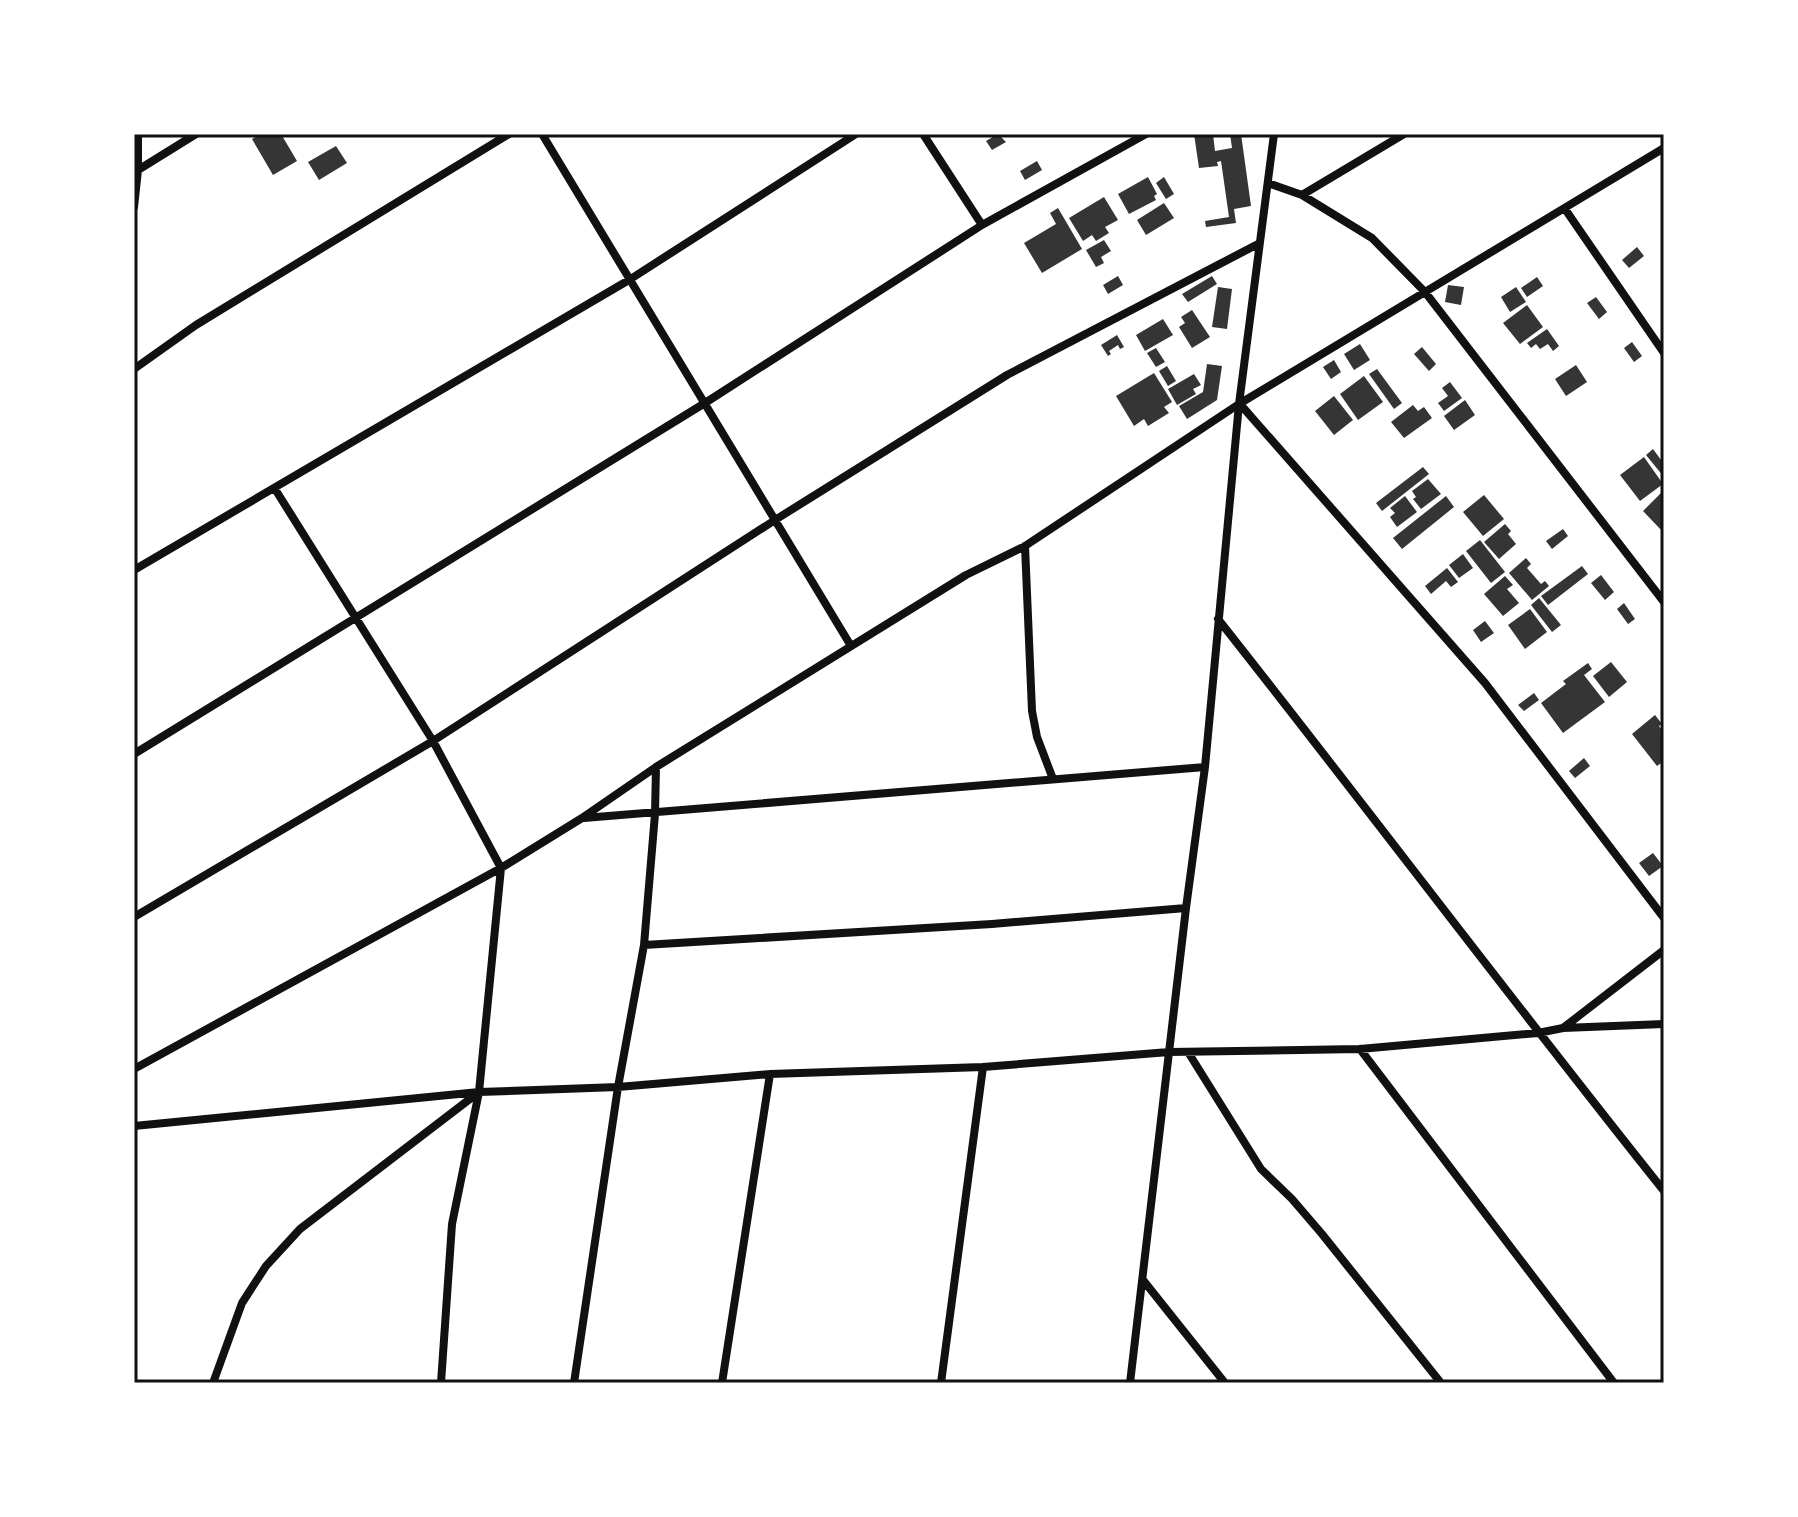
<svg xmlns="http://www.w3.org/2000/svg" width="1798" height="1517" font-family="'Open Sans',sans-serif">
  <rect width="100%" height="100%" fill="#fff"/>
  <path fill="#353535" d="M 261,134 L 281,134 L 297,161 L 273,175 L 252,139 Z
    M 998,134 L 1006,142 L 992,150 L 986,141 Z
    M 1194,134 L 1213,134 L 1215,151 L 1232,148 L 1230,134 L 1241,134 L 1251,206 L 1234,209 L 1236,223 L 1206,227 L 1205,221 L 1229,217 L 1221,161 L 1217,162 L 1218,166 L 1199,168 Z
    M 336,146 L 347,163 L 319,180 L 308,162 Z
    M 1037,161 L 1042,170 L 1025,180 L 1020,171 Z
    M 1148,177 L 1157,194 L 1154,196 L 1156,200 L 1129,214 L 1118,194 Z
    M 1164,177 L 1174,194 L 1166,199 L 1156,183 Z
    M 1104,197 L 1118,220 L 1105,227 L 1109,233 L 1096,241 L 1092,235 L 1083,241 L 1069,218 Z
    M 1164,203 L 1174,218 L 1146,235 L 1137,220 Z
    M 1058,208 L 1082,249 L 1042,273 L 1024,243 L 1056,224 L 1050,213 Z
    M 1104,240 L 1111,251 L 1101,257 L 1104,263 L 1096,267 L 1086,250 Z
    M 1637,247 L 1644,256 L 1629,268 L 1622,260 Z
    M 1118,276 L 1123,285 L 1108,294 L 1103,285 Z
    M 1212,276 L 1217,284 L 1188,302 L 1182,294 Z
    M 1537,277 L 1543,286 L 1527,297 L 1521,288 Z
    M 1448,285 L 1464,287 L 1461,305 L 1445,302 Z
    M 1218,287 L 1232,289 L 1227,329 L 1212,327 Z
    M 1516,287 L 1526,302 L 1510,312 L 1501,297 Z
    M 1596,297 L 1607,312 L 1599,319 L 1587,303 Z
    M 1527,305 L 1543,327 L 1520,344 L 1503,323 Z
    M 1192,310 L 1210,337 L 1192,348 L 1179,327 L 1185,323 L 1181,317 Z
    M 1163,319 L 1173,335 L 1145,351 L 1136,335 Z
    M 1547,329 L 1559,346 L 1553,351 L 1548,344 L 1540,349 L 1536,344 L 1531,348 L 1527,343 Z
    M 1117,335 L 1124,347 L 1120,349 L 1118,345 L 1109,351 L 1111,354 L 1108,356 L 1101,345 Z
    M 1632,342 L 1642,356 L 1634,362 L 1624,348 Z
    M 1360,344 L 1370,360 L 1354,370 L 1344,354 Z
    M 1422,347 L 1436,364 L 1429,371 L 1414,354 Z
    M 1156,348 L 1165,362 L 1156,367 L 1147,353 Z
    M 1334,360 L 1341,372 L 1331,379 L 1323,367 Z
    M 1207,364 L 1222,366 L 1217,400 L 1187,419 L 1179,406 L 1203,392 Z
    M 1576,365 L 1587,382 L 1566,396 L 1555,379 Z
    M 1167,366 L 1176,381 L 1168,386 L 1159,371 Z
    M 1377,369 L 1402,403 L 1394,409 L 1369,374 Z
    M 1154,373 L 1172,402 L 1164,407 L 1169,413 L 1148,426 L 1144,419 L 1134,426 L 1116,396 Z
    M 1194,374 L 1201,385 L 1193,389 L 1196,394 L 1177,405 L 1168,389 Z
    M 1364,376 L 1383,402 L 1358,420 L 1340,394 Z
    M 1450,382 L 1462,398 L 1444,411 L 1438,403 L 1448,396 L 1442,388 Z
    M 1334,396 L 1353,420 L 1334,435 L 1315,411 Z
    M 1465,400 L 1475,415 L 1454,430 L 1444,416 Z
    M 1413,405 L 1418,411 L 1424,407 L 1432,418 L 1404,438 L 1391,422 Z
    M 1653,449 L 1664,464 L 1664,477 L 1646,455 Z
    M 1644,457 L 1663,484 L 1640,501 L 1620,475 Z
    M 1423,467 L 1429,474 L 1382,511 L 1376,503 Z
    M 1428,479 L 1441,494 L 1421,509 L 1413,499 L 1416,497 L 1412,491 Z
    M 1664,490 L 1664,533 L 1643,511 Z
    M 1484,495 L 1504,519 L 1483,536 L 1463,512 Z
    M 1405,496 L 1417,512 L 1397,527 L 1390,517 L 1395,513 L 1390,508 Z
    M 1446,496 L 1454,507 L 1402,549 L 1393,538 Z
    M 1505,524 L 1511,531 L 1508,534 L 1516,544 L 1499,559 L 1484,542 Z
    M 1563,529 L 1568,536 L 1552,549 L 1546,541 Z
    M 1480,540 L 1505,572 L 1491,583 L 1466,551 Z
    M 1463,554 L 1473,568 L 1459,578 L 1449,565 Z
    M 1526,558 L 1531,564 L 1527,568 L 1541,584 L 1545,581 L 1549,586 L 1532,600 L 1509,573 Z
    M 1582,566 L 1588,574 L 1548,605 L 1541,596 Z
    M 1447,568 L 1458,582 L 1451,587 L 1446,581 L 1431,594 L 1425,586 Z
    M 1601,575 L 1614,592 L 1605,600 L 1591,583 Z
    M 1505,576 L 1513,585 L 1507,589 L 1519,603 L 1503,616 L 1484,594 Z
    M 1539,598 L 1561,625 L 1552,632 L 1531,605 Z
    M 1624,603 L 1635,619 L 1628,624 L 1617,609 Z
    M 1530,609 L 1547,632 L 1525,649 L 1508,625 Z
    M 1485,621 L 1494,633 L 1481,642 L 1473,630 Z
    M 1611,662 L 1627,682 L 1609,697 L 1593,676 Z
    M 1588,663 L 1592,669 L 1584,675 L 1605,702 L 1563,733 L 1541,703 L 1566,684 L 1563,681 Z
    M 1534,693 L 1539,700 L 1524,711 L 1518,705 Z
    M 1655,715 L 1662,724 L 1659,726 L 1664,733 L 1664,761 L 1657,766 L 1632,734 Z
    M 1584,758 L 1590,766 L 1575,778 L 1569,771 Z
    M 1653,853 L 1663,866 L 1649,876 L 1639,863 Z"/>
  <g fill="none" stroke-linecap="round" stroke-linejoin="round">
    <path stroke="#111" stroke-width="8" d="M 542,134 L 851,646
      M 923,134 L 982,225
      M 138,170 L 196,134
      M 1268,183 L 1302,195 L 1372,238 L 1425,292 L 1664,602
      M 1302,195 L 1404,134
      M 134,207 L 138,170 L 138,134
      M 1565,209 L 1664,353
      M 134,369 L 196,325 L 509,134
      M 1240,404 L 1485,683 L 1664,918
      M 1025,546 L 1032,711 L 1037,737 L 1053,779
      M 134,570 L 629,280 L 856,134
      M 1218,619 C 1368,809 1513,1002 1664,1191
      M 134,754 L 705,403 L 982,225 L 1146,134
      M 584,818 L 1205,767
      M 134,917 L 433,741 L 775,520 L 1007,375 L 1258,244
      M 644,945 L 992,924 L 1186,908
      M 1563,1028 L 1664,950
      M 1360,1049 L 1614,1383
      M 1188,1052 L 1261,1169 L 1292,1199 L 1322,1234 L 1441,1383
      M 134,1069 L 501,868 L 582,818 L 656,767 L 966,575 L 1025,546 L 1239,404 L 1664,148
      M 134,1126 L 479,1092 L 618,1087 L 770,1074 L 983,1067 L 1169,1052 L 1360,1049 L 1538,1033 L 1563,1028 L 1664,1024
      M 1143,1280 L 1225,1383
      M 213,1383 L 242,1303 L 266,1266 L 300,1229 L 479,1092 L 501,868 L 433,741 L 275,489
      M 441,1383 L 452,1224 L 479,1092
      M 574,1383 L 618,1087 L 644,945 L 655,814 L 656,767
      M 722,1383 L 770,1074
      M 941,1383 L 983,1067
      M 1130,1383 L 1186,908 L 1205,767 L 1239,404 L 1274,134"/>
  </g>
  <rect width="1798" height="1517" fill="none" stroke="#ffffff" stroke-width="272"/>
  <rect x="136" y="136" width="1526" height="1245" fill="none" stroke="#111" stroke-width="3"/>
</svg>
